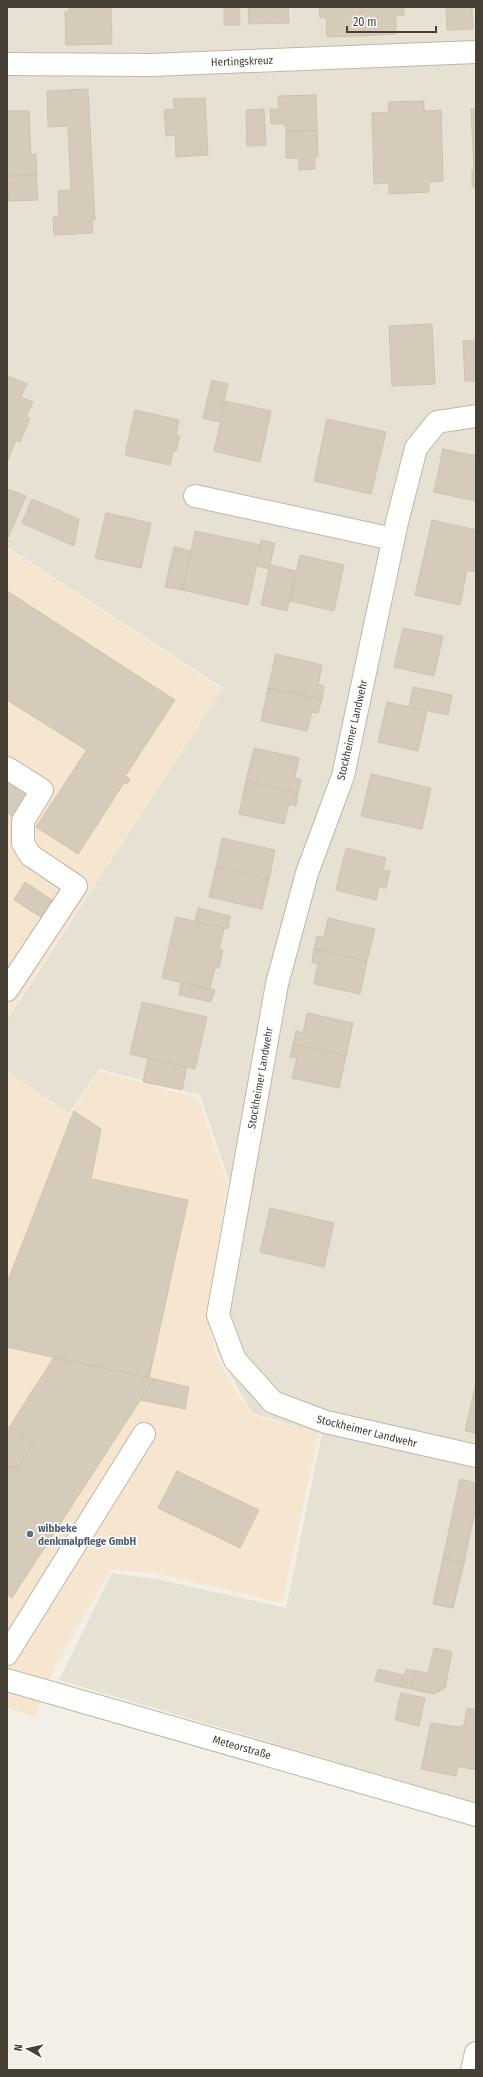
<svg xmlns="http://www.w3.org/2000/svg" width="483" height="2077" font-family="'Fira Sans Condensed',sans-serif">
  <rect width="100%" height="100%" fill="#f3efe6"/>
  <path fill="#e7e1d4" d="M 7,7 L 476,7 L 476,1803 L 59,1680 L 112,1573 L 156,1579 L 286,1608 L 322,1434 L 252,1413 L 217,1351 L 210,1304 L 230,1184 L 200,1095 L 99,1069 L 69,1113 L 7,1071 L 7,1020 L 223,688 L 7,547 Z"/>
  <path fill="#f6e6d0" d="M 7,548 L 222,689 L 7,1018 Z
    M 7,1071 L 70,1114 L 99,1071 L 198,1098 L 228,1185 L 208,1303 L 215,1353 L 237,1393 L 252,1415 L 319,1433 L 282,1603 L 155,1573 L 110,1570 L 55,1667 L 35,1716 L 7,1708 Z"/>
  <path fill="#d5cbbb" stroke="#d0c3ae" d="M 69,7 L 111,7 L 112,44 L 66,45 L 65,12 L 69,12 Z
    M 224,7 L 239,7 L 240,25 L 224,25 Z
    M 248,7 L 288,7 L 289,23 L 249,24 Z
    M 319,7 L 360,7 L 362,36 L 327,37 L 326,17 L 320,18 Z
    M 360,7 L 404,7 L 404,15 L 396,16 L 396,34 L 362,36 Z
    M 446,7 L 472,7 L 473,29 L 447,30 Z
    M 88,89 L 95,220 L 92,220 L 93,233 L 54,235 L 53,217 L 59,216 L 58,191 L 71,190 L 68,126 L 48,127 L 47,91 Z
    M 316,95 L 317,130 L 286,132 L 285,124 L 271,124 L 270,109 L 279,109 L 278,96 Z
    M 205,98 L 208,155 L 176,157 L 175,135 L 166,136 L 164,110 L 174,109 L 173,99 Z
    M 424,101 L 424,111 L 441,110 L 443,181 L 429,182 L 429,192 L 389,194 L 389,183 L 374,184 L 372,113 L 389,112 L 388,102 Z
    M 264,109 L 266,145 L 247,146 L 246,110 Z
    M 471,109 L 476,109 L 476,172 L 474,170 Z
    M 7,111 L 29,111 L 31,155 L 36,154 L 37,177 L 36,175 L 7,176 Z
    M 317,130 L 318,157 L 315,157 L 315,169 L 299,170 L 299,158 L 286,158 L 286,131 Z
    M 472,170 L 476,172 L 476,187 L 472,187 Z
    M 36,175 L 38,200 L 8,201 L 7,176 Z
    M 432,324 L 435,384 L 392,386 L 389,326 Z
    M 476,340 L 476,381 L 465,381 L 463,341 Z
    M 7,376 L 27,384 L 21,397 L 33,402 L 26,417 L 30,418 L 20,442 L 16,440 L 7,462 Z
    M 212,380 L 228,384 L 219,422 L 203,418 Z
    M 225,401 L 271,411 L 260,462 L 214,451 Z
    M 135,410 L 179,420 L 176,435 L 180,436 L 176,451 L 173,450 L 170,465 L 125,455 Z
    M 327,419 L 386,432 L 371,494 L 314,481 Z
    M 443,449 L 476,456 L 476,501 L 434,492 Z
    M 7,489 L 26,496 L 8,538 L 7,537 Z
    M 32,499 L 79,519 L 74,546 L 22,523 Z
    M 106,513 L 151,523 L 141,568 L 95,558 Z
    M 432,520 L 476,530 L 476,572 L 467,570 L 460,605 L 415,595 Z
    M 195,531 L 261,545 L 248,605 L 183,590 Z
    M 261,540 L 275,543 L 269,569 L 257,566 Z
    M 174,547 L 191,551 L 183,590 L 165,587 Z
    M 300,555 L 344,565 L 334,611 L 290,601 Z
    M 270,565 L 296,571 L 287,611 L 261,605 Z
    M 7,591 L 175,700 L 126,775 L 7,700 Z
    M 403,628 L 443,636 L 434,676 L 394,667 Z
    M 276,654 L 322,665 L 318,685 L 324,686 L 322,699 L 268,688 Z
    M 413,687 L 452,695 L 448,715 L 409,707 Z
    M 268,688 L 322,699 L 318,713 L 312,712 L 307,731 L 261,721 Z
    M 387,702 L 427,711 L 418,751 L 378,742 Z
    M 254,748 L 299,758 L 295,778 L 301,780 L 298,793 L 246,781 Z
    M 86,751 L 130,779 L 127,784 L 124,783 L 78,854 L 36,827 Z
    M 371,774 L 431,788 L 422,829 L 361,816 Z
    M 246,781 L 298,793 L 296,806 L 289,804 L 284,824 L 239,814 Z
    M 7,783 L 28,797 L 14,817 L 7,813 Z
    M 222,838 L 275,850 L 269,879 L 216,867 Z
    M 346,848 L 386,858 L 383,870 L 390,871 L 386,888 L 379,887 L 376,900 L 336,890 Z
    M 216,867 L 269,879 L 262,909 L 209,897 Z
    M 25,882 L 61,906 L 50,923 L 14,900 Z
    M 198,908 L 230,916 L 228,929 L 195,921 Z
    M 176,917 L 224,928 L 219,949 L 223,950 L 219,968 L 215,968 L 210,989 L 162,978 Z
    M 328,918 L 375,929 L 367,961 L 314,949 L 317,936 L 324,938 Z
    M 314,949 L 367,961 L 360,994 L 314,984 L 318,964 L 312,962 Z
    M 181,982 L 215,990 L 211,1002 L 179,995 Z
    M 142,1002 L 207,1017 L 195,1069 L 130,1054 Z
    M 307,1013 L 353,1023 L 346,1056 L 293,1044 L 296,1031 L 303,1033 Z
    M 293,1044 L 346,1056 L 339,1088 L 292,1078 L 297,1058 L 290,1057 Z
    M 148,1058 L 187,1067 L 182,1090 L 143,1082 Z
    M 74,1111 L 101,1129 L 91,1179 L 188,1200 L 149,1378 L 7,1347 L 7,1283 Z
    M 270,1208 L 334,1223 L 324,1267 L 260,1252 Z
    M 54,1357 L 154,1379 L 12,1598 L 7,1595 L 7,1472 L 11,1466 L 17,1469 L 35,1442 L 10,1426 Z
    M 154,1379 L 189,1387 L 185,1409 L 140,1400 Z
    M 476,1383 L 476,1433 L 465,1431 Z
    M 10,1426 L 35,1442 L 17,1469 L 11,1466 L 7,1472 L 7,1430 Z
    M 177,1471 L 259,1510 L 240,1548 L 158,1508 Z
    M 460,1479 L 476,1483 L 476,1506 L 464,1563 L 443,1558 Z
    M 443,1558 L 464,1563 L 453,1608 L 433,1604 Z
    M 434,1648 L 452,1652 L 445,1688 L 434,1694 L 411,1689 L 416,1671 L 428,1673 Z
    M 378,1669 L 404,1675 L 401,1687 L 375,1681 Z
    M 406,1669 L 416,1671 L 411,1689 L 401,1687 Z
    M 401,1693 L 425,1698 L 419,1726 L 395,1720 Z
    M 467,1708 L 476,1710 L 476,1770 L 458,1766 L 456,1776 L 421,1769 L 431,1723 L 459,1727 L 464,1725 Z"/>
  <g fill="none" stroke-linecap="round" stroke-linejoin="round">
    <g stroke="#bfb7a8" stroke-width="24">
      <path id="minor" d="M 7,64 L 151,65 L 476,52
        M 476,416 L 437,422 L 416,448 L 397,522 L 343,776 L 307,873 L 277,984 L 218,1315 L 235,1360 L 273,1402 L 326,1422 L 476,1456
        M 195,496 L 393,539
        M 7,768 L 42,790 L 23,821 L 23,843 L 30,855 L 76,886 L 7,990
        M 7,1654 L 144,1434
        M 7,1680 L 476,1815
        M 472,2070 L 476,2053"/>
    </g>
    <use href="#minor" stroke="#fff" stroke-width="22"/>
  </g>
  <circle fill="#5c6f8a" stroke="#fff" stroke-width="1.5" cx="30" cy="1534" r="4"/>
  <g text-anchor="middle" stroke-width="3.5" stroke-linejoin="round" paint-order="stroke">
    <g font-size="11" fill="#463f35" stroke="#fff">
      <text transform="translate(242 61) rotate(-2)" y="4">Hertingskreuz</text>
      <text transform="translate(352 730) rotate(-77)" y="4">Stockheimer Landwehr</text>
      <text transform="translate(260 1078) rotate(-80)" y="4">Stockheimer Landwehr</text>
      <text transform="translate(367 1431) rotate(14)" y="4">Stockheimer Landwehr</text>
      <text transform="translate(242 1747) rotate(16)" y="4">Meteorstraße</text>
    </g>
    <g font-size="11" font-weight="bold" fill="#4e5e75" stroke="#fff" text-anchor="start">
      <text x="38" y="1532">wibbeke<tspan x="38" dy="13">denkmalpflege GmbH</tspan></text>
    </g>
  </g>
  <rect width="483" height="2077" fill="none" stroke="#463f35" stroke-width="16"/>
  <g transform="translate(28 2049) rotate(278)" stroke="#ffffff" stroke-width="3" paint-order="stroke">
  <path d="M0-3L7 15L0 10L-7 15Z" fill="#463f35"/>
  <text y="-6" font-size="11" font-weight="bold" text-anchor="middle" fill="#463f35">N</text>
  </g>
  <path d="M347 26v6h89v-6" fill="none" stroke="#463f35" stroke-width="2"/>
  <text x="353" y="26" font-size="12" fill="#463f35" stroke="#ffffff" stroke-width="3" paint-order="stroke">20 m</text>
</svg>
